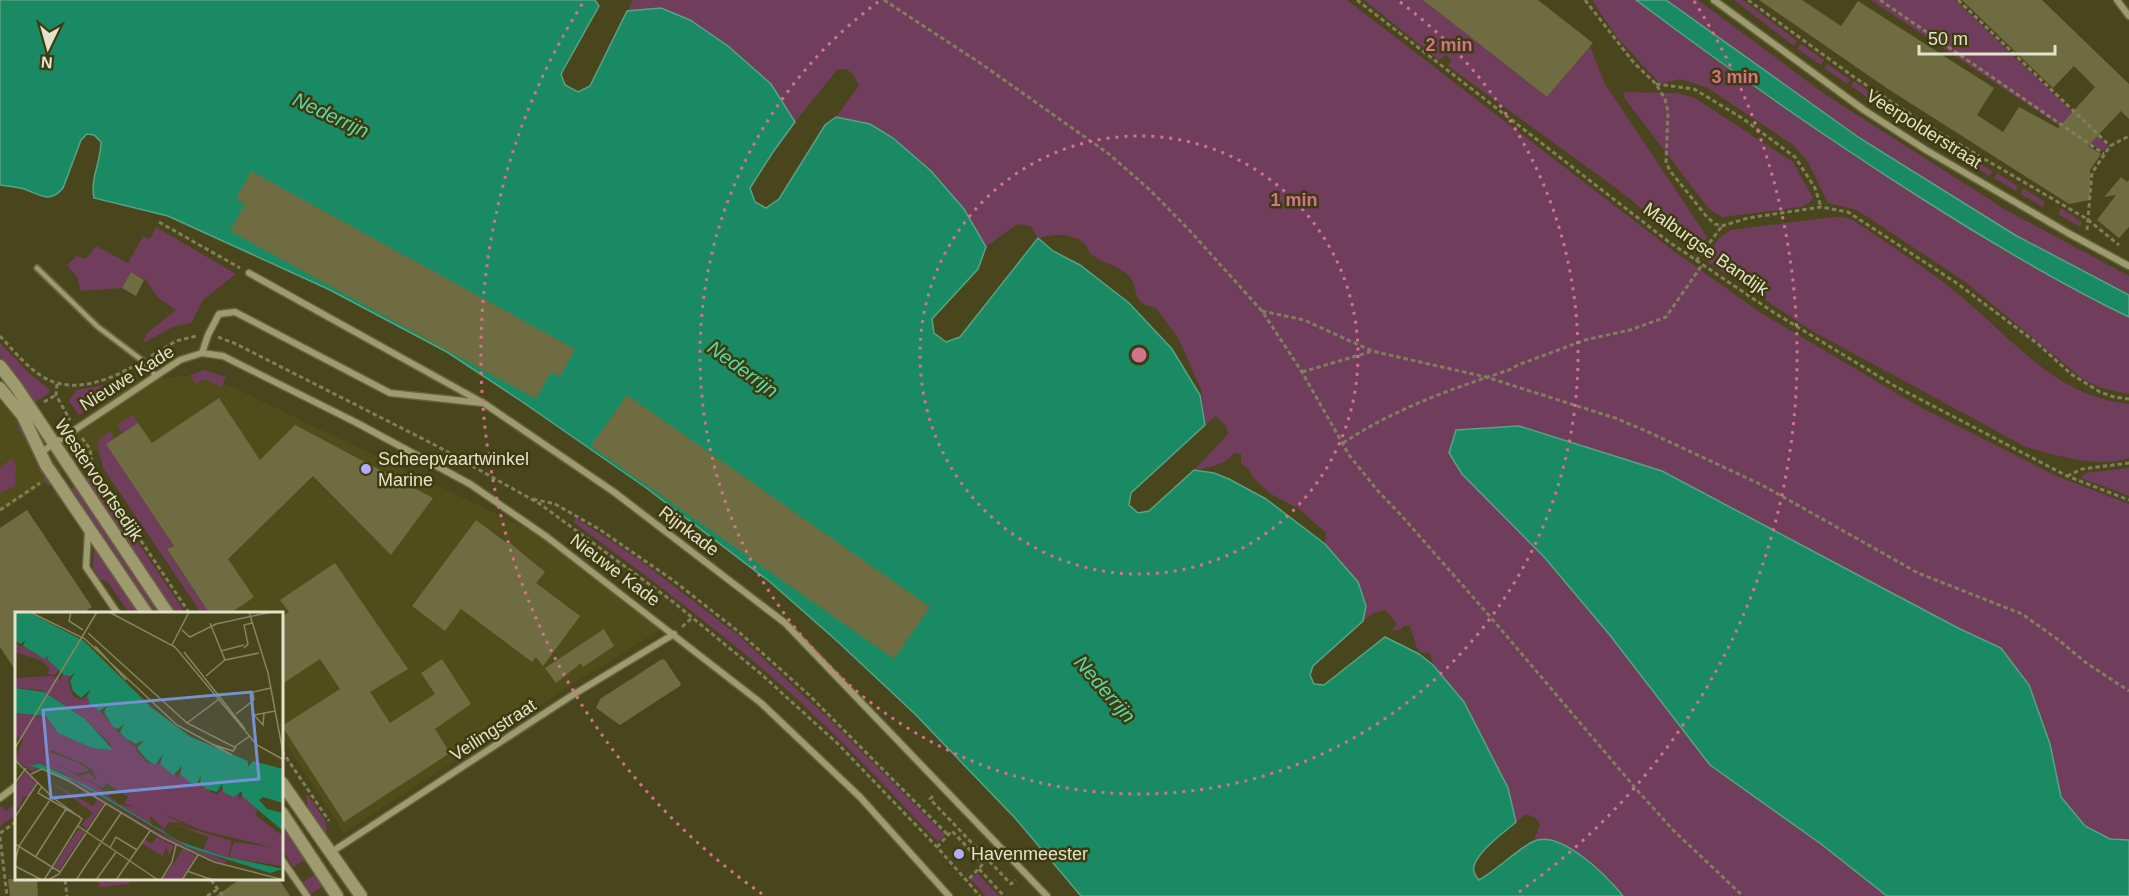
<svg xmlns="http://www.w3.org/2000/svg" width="2129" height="896" font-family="Arial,sans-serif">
  <rect width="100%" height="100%" fill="#49451c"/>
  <path fill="#514d1a" d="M 205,374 L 559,544 L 660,630 L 574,683 L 344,833 L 282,738 L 282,614 L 202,614 L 96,450 L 0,513 L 0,402 L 58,439 L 131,381 Z"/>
  <path fill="#713d5c" d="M 633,0 L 1347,0 L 1671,249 L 1761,313 L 1918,406 L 2057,476 L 2129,504 L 2129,840 L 2110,839 L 2085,826 L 2061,797 L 2050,744 L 2000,648 L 1958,628 L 1662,471 L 1462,474 L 1545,558 L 1609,634 L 1710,765 L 1821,844 L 1887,896 L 1623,896 L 1609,878 L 1559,842 L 1534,840 L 1540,825 L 1536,818 L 1526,814 L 1516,822 L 1508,788 L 1464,702 L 1433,665 L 1430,654 L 1420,652 L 1416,646 L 1410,626 L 1404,626 L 1400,630 L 1391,631 L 1397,624 L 1385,610 L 1374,613 L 1363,621 L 1366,606 L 1338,560 L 1325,544 L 1326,533 L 1299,509 L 1269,493 L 1251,475 L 1249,470 L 1241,463 L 1241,454 L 1234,453 C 1224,466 1209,467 1194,470 L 1228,434 L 1226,426 L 1216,416 L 1205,425 L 1201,389 L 1178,338 L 1156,308 C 1127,302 1142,289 1128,275 C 1118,265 1101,263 1091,254 C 1088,251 1087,245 1083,242 C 1067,232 1055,235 1038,238 L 1031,226 L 1017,224 L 986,247 L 964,209 L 931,171 L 893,138 L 870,124 L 836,117 L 859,85 L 852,73 L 846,69 L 837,70 L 795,122 L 771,84 L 728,46 L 690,20 L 661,8 L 627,11 Z
    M 1364,0 L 1423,0 L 1547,97 L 1590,47 L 1605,84 L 1707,237 L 1696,252 L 1686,245 L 1616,188 L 1448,66 L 1451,60 L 1446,55 L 1439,60 Z
    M 1592,0 L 1636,0 L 1732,72 L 1853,155 L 2006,252 L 2129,317 L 2129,394 L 2102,388 L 2084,380 L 1964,281 L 1857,210 L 1828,203 L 1808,162 L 1793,145 L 1708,88 L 1680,79 L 1660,84 L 1616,36 Z
    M 1666,0 L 1698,0 L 1826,95 L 2006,210 L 2129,276 L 2129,295 L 2015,235 L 1861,139 Z
    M 1734,0 L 1743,0 L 1797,41 L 1794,46 Z
    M 1871,0 L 1955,0 L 2108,146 L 2103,151 L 2072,134 Z
    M 1801,44 L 1824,60 L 1821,65 L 1797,49 Z
    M 1827,64 L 1851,80 L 1847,84 L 1824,68 Z
    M 1854,81 L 1880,99 L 1876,104 L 1851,86 Z
    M 1624,92 L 1677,93 L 1695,98 L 1793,162 L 1813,198 L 1809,203 L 1801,207 L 1722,217 L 1709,209 L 1625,99 Z
    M 1884,102 L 1907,118 L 1903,122 L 1880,106 Z
    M 1911,119 L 1935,135 L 1931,140 L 1908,125 Z
    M 1939,137 L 1963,152 L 1959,157 L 1936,142 Z
    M 1969,156 L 1993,172 L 1989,176 L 1966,161 Z
    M 1997,173 L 2018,186 L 2016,191 L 1994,178 Z
    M 2023,188 L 2045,202 L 2043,207 L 2021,194 Z
    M 2061,208 L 2082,222 L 2080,227 L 2058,214 Z
    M 1833,217 L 1844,217 L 1853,220 C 1888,244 1925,267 1958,294 C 2013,338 2053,396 2129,404 L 2129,458 C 2100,469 2054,455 2026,447 L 1812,331 L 1708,262 C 1711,247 1717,237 1731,230 Z
    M 156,227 L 236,274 L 203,300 L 191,323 L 175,326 L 143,343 L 147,333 L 176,310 L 158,298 L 146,280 L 131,272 L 122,288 L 81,291 L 77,277 L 67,265 L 77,256 L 86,259 L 96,246 L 128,263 L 143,236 L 150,239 Z
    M 0,343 L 29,373 L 50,390 L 48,394 L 34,403 L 0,357 Z
    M 205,370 L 226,377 L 221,387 L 205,379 L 196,384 L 190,375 Z
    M 127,376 L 129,382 L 79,415 L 69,401 L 76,390 L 111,384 Z
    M 133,414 L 138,423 L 123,434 L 117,425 Z
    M 21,425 L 53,483 L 48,486 C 36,467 31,445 17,427 Z
    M 110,431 L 115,439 L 107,445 L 173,545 L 167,550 L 210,614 L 202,614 L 103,468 L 97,443 Z
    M 12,458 L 16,465 L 15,486 L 0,493 L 0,468 Z
    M 2129,468 L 2129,496 L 2081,478 L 2085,473 Z
    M 92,474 L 186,614 L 174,614 L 84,479 Z
    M 75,485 L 162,614 L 154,614 L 69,490 Z
    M 576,518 L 641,561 L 739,636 L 829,719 L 945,835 L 938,842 C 886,787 834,731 777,681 C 712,625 643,573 573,522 Z
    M 94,545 L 141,614 L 130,614 L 107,581 L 99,579 L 93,567 Z
    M 308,795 L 326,822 L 327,833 C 312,826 308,811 306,796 Z
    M 16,804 L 16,815 L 0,826 L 0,807 L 2,806 L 6,811 Z
    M 282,823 L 306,859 L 293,867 L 282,849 L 282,845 L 286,842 L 282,837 Z
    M 977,873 L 999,896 L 986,896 L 971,880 Z
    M 316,874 L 323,886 L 311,894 L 303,882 Z
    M 98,880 L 104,880 L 106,883 L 112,880 L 129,880 L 129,884 L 100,887 Z"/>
  <path fill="#1a8a64" stroke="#56a483" stroke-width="1.5" d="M 0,0 L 595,0 L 599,6 L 561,74 L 565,85 L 578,92 L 590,86 L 627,11 L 661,8 L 690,20 L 728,46 L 771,84 L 795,122 L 773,152 L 750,188 L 755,202 L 766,208 L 779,199 L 825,125 L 836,117 L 870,124 L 893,138 L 931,171 L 964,209 L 986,247 L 978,269 L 932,319 L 934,333 L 946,342 L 960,337 L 1038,238 L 1053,251 L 1080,265 L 1129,303 L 1172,349 L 1200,395 L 1205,425 L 1131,493 L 1129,505 L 1138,513 L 1149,511 L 1194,470 L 1214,473 L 1229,479 L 1266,499 L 1325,544 L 1358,582 L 1366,606 L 1363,621 L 1313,666 L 1310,675 L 1314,684 L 1324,685 L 1385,637 L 1419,654 L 1433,665 L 1464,702 L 1508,788 L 1516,822 C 1505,832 1469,857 1474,872 C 1475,875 1477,878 1479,880 C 1498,869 1513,853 1532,842 C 1559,827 1608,877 1623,896 L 1081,896 L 1015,818 L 915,714 L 837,641 L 770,582 L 645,487 L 521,401 L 447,352 L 330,290 L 168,216 L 94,198 C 90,178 101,162 101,142 L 94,135 L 87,134 L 81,140 L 63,188 C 50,204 41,195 24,189 C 17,187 8,186 0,185 Z
    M 1636,0 L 1666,0 L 1861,139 L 2015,235 L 2129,295 L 2129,317 C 2058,283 1990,242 1924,200 C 1825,137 1729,70 1636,0 Z
    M 1519,426 L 1662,471 L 1958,628 L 2001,648 L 2029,685 L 2050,744 L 2061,797 L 2085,826 L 2110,839 L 2129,840 L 2129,896 L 1887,896 L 1821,844 L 1710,765 L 1609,634 L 1545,558 L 1462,474 L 1449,453 L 1456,430 Z"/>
  <path fill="#6f6c42" d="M 1423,0 L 1538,0 L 1593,43 L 1547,97 Z
    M 1759,0 L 1802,0 L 1841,26 L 1858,1 L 1994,88 L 1977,115 L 2003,132 L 2019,107 L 2058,128 L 2095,87 L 2074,66 L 2053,88 L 1962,0 L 2042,0 L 2129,84 L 2129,119 L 2121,111 L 2088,146 L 2101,154 L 2090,170 L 2090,200 L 2069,204 L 1888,89 Z
    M 251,171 L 575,349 L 560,377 L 551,372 L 536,399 L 230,231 L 245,204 L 236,199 Z
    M 2121,177 L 2127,182 L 2129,180 L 2129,227 L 2119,238 L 2097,220 L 2116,195 L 2104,197 Z
    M 131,272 L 144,280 L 136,296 L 122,288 Z
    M 627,395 L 930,607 L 894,659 L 591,446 Z
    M 219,398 L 260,460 L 295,425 L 433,498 L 391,555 L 313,476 L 228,559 L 254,597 L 229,614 L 210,614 L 167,549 L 174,546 L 106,444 L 138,423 L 152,443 Z
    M 27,510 L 92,607 L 81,614 L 16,614 L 16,671 L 0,647 L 0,528 Z
    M 476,520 L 508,544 L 510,543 L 545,572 L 536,583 L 580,616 L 543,666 L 536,657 L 532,662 L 461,609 L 445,631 L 412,606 Z
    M 335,563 L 408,669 L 370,692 L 390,723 L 435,694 L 421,673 L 442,659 L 471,704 L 435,729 L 450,753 L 344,822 L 282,726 L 340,689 L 320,659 L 282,684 L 282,617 L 289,612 L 280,600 Z
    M 604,629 L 614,646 L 583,667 L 581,663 L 556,683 L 545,668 Z
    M 662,659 L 665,660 L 681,684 L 680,686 L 620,725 L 596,708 L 600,699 Z
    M 8,879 L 37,879 L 38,896 L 10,896 Z
    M 240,879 L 279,879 L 290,896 L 216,896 Z"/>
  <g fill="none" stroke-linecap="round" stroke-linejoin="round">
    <g stroke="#65623d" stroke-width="8">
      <path id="service" d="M 37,268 L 98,327 L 143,361 L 156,376"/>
    </g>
    <g stroke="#65623d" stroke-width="9">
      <path id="minor" d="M 1714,0 L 1864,110 L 1926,150 L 2068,233 L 2129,266
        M 2117,0 L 2129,16
        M 249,273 L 485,404 L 614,492 L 785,623 L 1047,896
        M 202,353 L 208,335 L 219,314 L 235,312 L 390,393 L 482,403
        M 40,453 L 180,360 L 202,353 L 223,356 L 357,423 L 470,484 L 547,537 L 761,703 L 860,797 L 949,896
        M 88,532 L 86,567 L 118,614
        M 0,798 L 16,786
        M 330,853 L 571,696 L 674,634
        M 282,860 L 307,896"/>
    </g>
    <g stroke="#65623d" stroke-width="15">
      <path id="secondary" d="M 0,366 L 17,388 L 168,614
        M 0,388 L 23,416 L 46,465 L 147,614
        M 282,783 L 361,896
        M 282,813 L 337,896"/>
    </g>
    <path stroke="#817e5c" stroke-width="3" stroke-dasharray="4.5 3" stroke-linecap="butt" d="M 884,0 L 980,63 L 1109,154 L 1151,191 L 1191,232 L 1262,311 L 1302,372 L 1349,455 L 1378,491 L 1401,515 L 1493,620 L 1637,790 L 1674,831 L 1743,896
      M 1357,0 L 1669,242 L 1773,312 L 1893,385 L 2067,476 L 2129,500
      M 1585,0 L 1634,63 L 1656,84 L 1665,99 L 1668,112 L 1666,163 L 1671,172 L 1707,217 L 1715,224 L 1722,226 L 1748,218 L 1821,207 L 1848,212 L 1958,284 L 2038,344 L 2071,374 L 2100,392 L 2114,397 L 2129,399
      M 1748,0 L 1854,77 L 1928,126 L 2087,219 L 2119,245
      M 1880,0 L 2104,154
      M 1958,0 L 2110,146
      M 1656,84 L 1694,89 L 1742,118 L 1795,157 L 1815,188 L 1821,207
      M 159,222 L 240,268
      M 2087,230 L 2092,173 L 2110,146 L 2129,136
      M 1696,261 L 1722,226
      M 1262,311 L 1304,320 L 1372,351 L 1486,377 L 1615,418 L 1644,430 L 1762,485 L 1918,573 L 2022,614 L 2060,641 L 2085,662 L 2129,691
      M 0,336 C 12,349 25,365 40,375 C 69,395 105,382 132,367
      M 218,337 L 236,344 L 435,445 L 540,504 L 672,601 L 761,674 L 838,744 L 937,847 L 980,896
      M 151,356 L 176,341 L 197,336
      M 1302,372 L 1370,352
      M 57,384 L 56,395 L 70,420
      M 44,402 L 56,395
      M 82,438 L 90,449 L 93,469 L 190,614
      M 1343,443 C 1394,409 1451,389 1509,370 L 1518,365 L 1585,340 L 1630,330 L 1666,317 L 1702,265
      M 2067,476 L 2082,469 L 2129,463
      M 533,499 L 555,504 L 599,529 L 674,581 L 739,632 L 809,695 L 948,835
      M 0,510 L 40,483
      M 682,627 L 692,618
      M 282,751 L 329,821
      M 933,796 L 930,799 L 1011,884 L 1016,880
      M 0,833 L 16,822
      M 0,837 L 7,896
      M 937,847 L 952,831 L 983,864 L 967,881
      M 979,869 L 1004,896
      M 65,880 L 67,896
      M 211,880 L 223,896
      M 207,896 L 218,889"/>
    <use href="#service" stroke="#9e9b6f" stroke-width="4.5"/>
    <use href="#minor" stroke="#9e9b6f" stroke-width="6"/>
    <use href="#secondary" stroke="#9e9b6f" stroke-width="12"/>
  </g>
  <g fill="none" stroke="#d1738d" stroke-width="3" stroke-dasharray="3 6">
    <circle cx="1139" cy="355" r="219"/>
    <path d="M1400 2A439 439 0 1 1 878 2"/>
    <path d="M762 894A658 658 0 0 1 584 1M1694 1A658 658 0 0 1 1516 894"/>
  </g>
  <g fill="#b0aefa" stroke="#3e3b10" stroke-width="2">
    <circle cx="366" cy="469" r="6"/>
    <circle cx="959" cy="854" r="6"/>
  </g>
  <g text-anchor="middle" stroke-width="5" stroke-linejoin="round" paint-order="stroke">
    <g font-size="18" fill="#e3e2cb" stroke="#3e3b10">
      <text transform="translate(1924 129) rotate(32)" y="6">Veerpolderstraat</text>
      <text transform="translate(1706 249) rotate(35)" y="6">Malburgse Bandijk</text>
      <text transform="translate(127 378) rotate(-32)" y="6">Nieuwe Kade</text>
      <text transform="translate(99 480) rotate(56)" y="6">Westervoortsedijk</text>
      <text transform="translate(689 531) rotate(37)" y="6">Rijnkade</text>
      <text transform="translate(615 570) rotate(37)" y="6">Nieuwe Kade</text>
      <text transform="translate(493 730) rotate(-33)" y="6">Veilingstraat</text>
    </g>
    <g font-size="18" fill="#e3e2cb" stroke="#3e3b10" text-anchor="start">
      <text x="378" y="465">Scheepvaartwinkel<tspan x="378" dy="21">Marine</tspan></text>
      <text x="971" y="860">Havenmeester</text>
    </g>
    <g font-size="20" font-style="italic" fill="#58d9a8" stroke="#3e3b10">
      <text transform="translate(331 115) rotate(25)" y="7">Nederrijn</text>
      <text transform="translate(743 369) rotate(36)" y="7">Nederrijn</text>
      <text transform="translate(1105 689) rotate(49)" y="7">Nederrijn</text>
    </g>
  </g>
  <g transform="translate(15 612)">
    <rect width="268" height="268" fill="#49451c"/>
    <path d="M 0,31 L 32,47 L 44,58 L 40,63 L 33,62 L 34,55 L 25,48 L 0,40 ZM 48,62 L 56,64 L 53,68 L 58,84 L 67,88 L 72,84 L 101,118 L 119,134 L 123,132 L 120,136 L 131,150 L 145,152 L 161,163 L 160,168 L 165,162 L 202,183 L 206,178 L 224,184 L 224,188 L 227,184 L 244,195 L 240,203 L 268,224 L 268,254 L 214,246 L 219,230 L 256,235 L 186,218 L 145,200 L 166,211 L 154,210 L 149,217 L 134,203 L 137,214 L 150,218 L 148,221 L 46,160 L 27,153 L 15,152 L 61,170 L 144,221 L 212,249 L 208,252 L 154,229 L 85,186 L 25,156 L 16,159 L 0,147 L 8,128 L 0,124 L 0,101 L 33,105 L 43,121 L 77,136 L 97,134 L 70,107 L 26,78 L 0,76 L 0,66 L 36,64 L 45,67 ZM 37,138 L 69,152 L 102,173 L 76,157 L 83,170 L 74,161 L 65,164 L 88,176 L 92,171 L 113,185 L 109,191 L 119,195 L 104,192 L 81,173 L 31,147 L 62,162 L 74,158 L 64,151 L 35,140 L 23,146 ZM 11,159 L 21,170 L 13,184 L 8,185 L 5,195 L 0,196 L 0,174 ZM 37,171 L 78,194 L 82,188 L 57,172 L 89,191 L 72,217 L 66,213 L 78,201 ZM 156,211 L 217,229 L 213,246 L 188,238 L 194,225 ZM 64,216 L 70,220 L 44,258 L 39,254 ZM 142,225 L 159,234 L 154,243 L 151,235 L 148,244 L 127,232 L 130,227 L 137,232 ZM 168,237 L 181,244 L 166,268 L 147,268 Z" fill="#713d5c" fill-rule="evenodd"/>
    <path d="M 0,0 L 13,0 L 69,29 L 137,96 L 176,125 L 233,149 L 233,155 L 238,149 L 268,157 L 268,191 L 248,185 L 244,188 L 252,197 L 268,201 L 268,219 L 227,184 L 227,179 L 219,185 L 208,180 L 207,172 L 202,180 L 191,177 L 185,172 L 186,163 L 182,172 L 176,171 L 165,162 L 167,154 L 158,163 L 145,152 L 148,142 L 140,153 L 131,147 L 122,136 L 129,128 L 121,132 L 110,126 L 105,120 L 109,112 L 103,117 L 98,115 L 89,100 L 92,94 L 84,99 L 75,92 L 72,84 L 76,77 L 66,86 L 58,79 L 55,69 L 60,60 L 56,64 L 49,63 L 32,47 L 34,43 L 30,47 L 8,34 L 10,28 L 6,32 L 0,29 ZM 0,76 L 29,80 L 70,107 L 98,138 L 77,136 L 43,121 L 31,104 L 0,101 ZM 26,152 L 74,175 L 164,229 L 207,244 L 268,257 L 255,261 L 173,235 L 61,170 L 14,153 Z" fill="#1a8a64"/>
    <path fill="none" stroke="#878462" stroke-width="1.5" d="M 15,0 L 70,27 L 162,113 L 217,143M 56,0 L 54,9 L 68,18M 94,0 L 160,35 L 242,133 L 269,148M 234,0 L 253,61 L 269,146M 195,11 L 210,48M 167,18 L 175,25 L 201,12 L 256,0M 73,21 L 172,111 L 219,135 L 235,124M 157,33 L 174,0M 80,34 L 111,68M 229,36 L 233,32 L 229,13 L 237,11M 206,39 L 229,33M 169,40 L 230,117M 191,64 L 210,48 L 244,41M 249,101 L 248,113 L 239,103 L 260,99M 221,102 L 239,88 L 238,80 L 256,76M 172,111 L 204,87M 196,132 L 218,139 L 221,135M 0,136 L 82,0M 0,148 L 37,185 L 67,207 L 29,268M 16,162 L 27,157 L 54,169 L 148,226 L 199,250 L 269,268M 0,171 L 11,156M 27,174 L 23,181 L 65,205M 0,205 L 23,170M 63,214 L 143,268M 0,232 L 45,260M 95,236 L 101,225 L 122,238M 21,244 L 51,197M 0,250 L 4,234 L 37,185M 0,254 L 27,268M 172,259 L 198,268M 33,268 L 44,262 L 91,191M 61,268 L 106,201M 81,268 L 101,240M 101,268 L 135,219M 146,268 L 157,250 L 161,233M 167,268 L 183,243"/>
    <path fill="#7691d2" fill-opacity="0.15" stroke="#7691d2" stroke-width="3" d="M 236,80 L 244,167 L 36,186 L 28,98 Z"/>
    <rect width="268" height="268" fill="none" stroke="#e3e2cb" stroke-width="3"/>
  </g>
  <circle cx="1139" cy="355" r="9" fill="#d1738d" stroke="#3e3b10" stroke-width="3"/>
  <g font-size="18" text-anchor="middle" font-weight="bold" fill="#d1738d" stroke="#3e3b10" stroke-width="5" stroke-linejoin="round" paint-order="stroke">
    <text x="1449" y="51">2 min</text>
    <text x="1735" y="83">3 min</text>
    <text x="1294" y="206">1 min</text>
  </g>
  <g transform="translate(48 48) rotate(185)" stroke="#3e3b10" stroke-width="4.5" paint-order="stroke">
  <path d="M0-4.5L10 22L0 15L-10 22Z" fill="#e3e2cb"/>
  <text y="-9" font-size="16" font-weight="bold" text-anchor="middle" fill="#e3e2cb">N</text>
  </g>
  <path d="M1919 45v9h136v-9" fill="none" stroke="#e3e2cb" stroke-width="3"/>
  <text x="1928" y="45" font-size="18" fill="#e3e2cb" stroke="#3e3b10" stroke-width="4.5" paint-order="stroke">50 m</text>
</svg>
